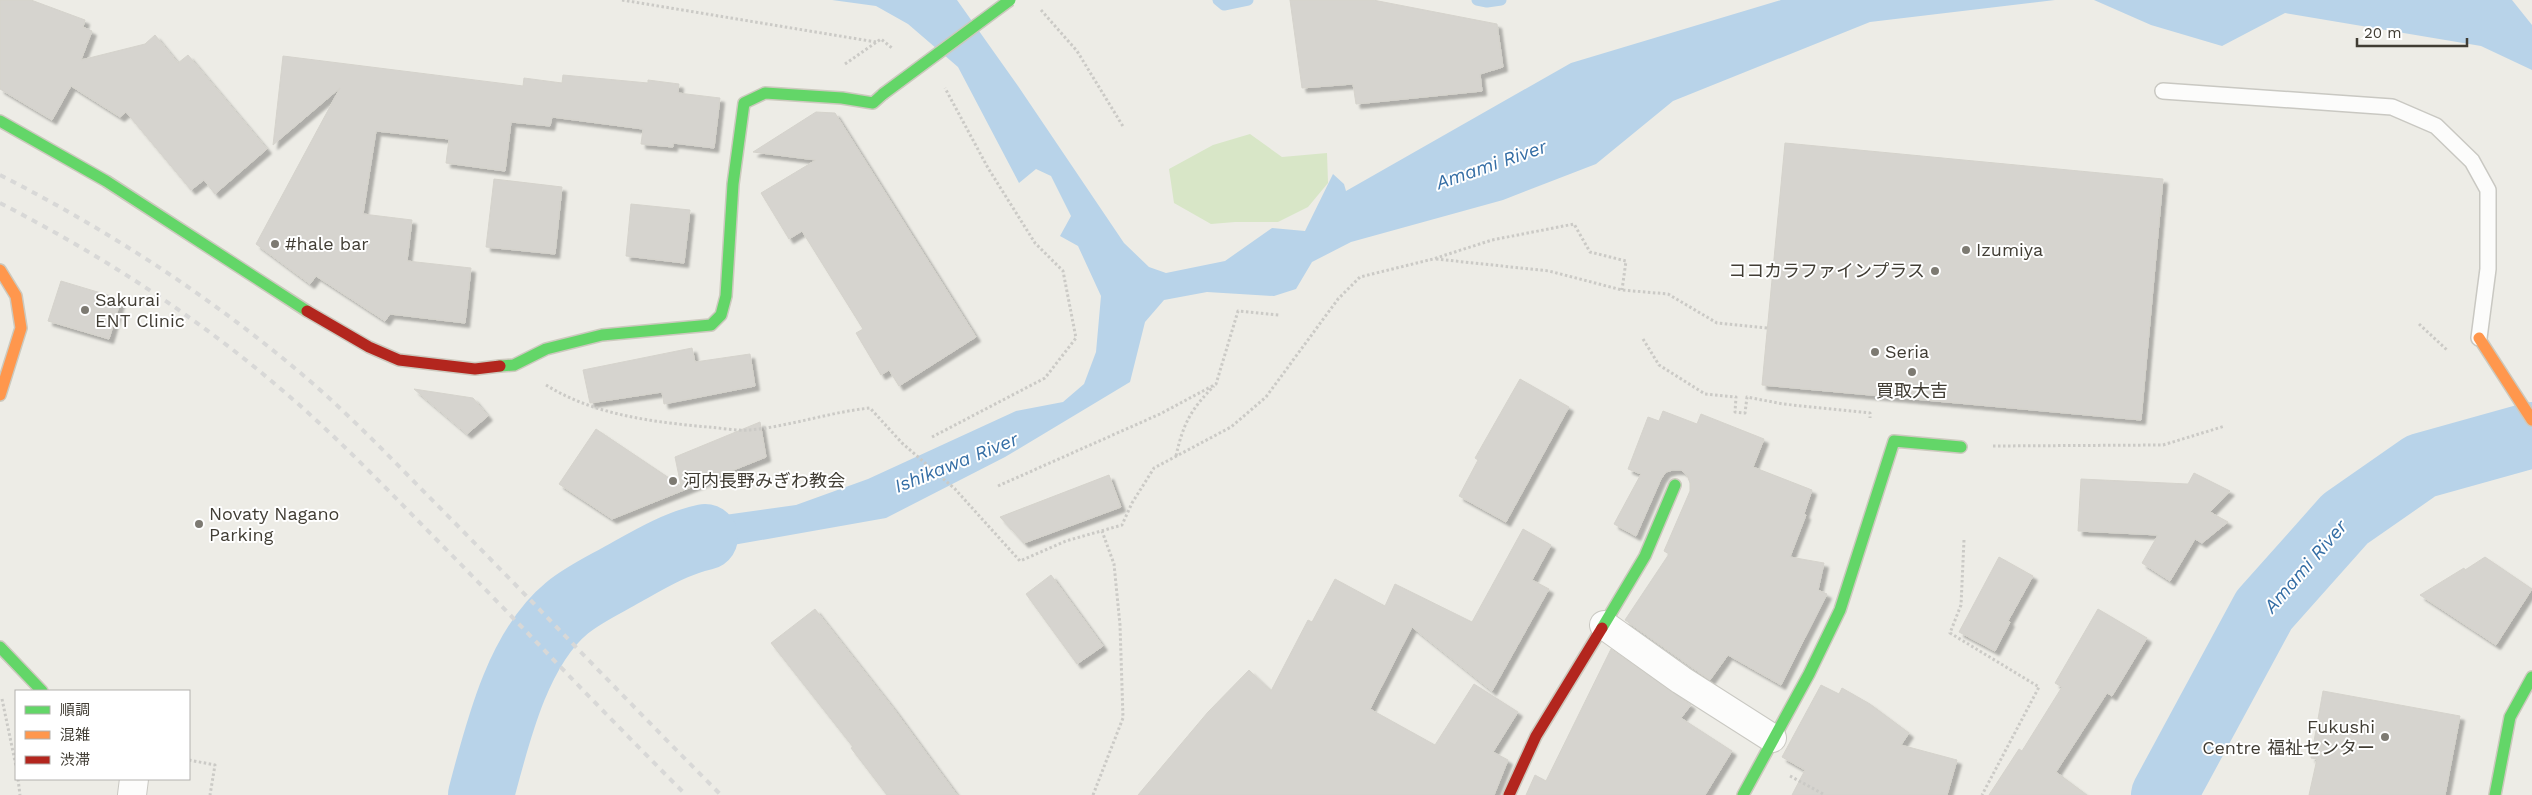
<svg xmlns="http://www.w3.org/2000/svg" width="2532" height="795" font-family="'Work Sans','Noto Sans JP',sans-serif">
  <defs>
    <filter id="shadow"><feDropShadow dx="4.5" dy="4.5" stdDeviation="1" flood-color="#0004"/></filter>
  </defs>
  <rect width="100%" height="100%" fill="#edece6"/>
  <path fill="#d8e6c7" d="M 1250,134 L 1282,157 L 1327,153 L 1328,183 L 1308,207 L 1278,222 L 1235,222 L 1211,224 L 1174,203 L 1169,169 L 1213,145 Z"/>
  <path fill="#b8d3e9" d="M 832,0 L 957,0 L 1018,86 L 1124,243 L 1149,267 L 1166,273 L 1225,261 L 1272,228 L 1305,231 L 1333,174 L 1344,184 L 1346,191 L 1571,63 L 1781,0 L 2055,0 L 1870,22 L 1673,101 L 1596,164 L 1503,200 L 1351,242 L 1312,262 L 1296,289 L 1274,296 L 1207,292 L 1164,300 L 1145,322 L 1130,382 L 1005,457 L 886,518 L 699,551 L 622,582 L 619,555 L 703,518 L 796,505 L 868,479 L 1016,411 L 1063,402 L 1084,384 L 1096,352 L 1101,296 L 1078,246 L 1060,236 L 1071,216 L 1051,176 L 1036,169 L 1019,183 L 958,67 L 908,24 L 876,6 Z
    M 2094,0 L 2512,0 L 2532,25 L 2532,70 L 2481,46 L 2285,13 L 2222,46 L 2151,25 Z"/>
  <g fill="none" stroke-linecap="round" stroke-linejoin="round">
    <path stroke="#b8d3e9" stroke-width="11" d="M 1218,0 L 1224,5 L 1248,0
      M 1477,0 L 1487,2 L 1501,0"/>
    <path stroke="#b8d3e9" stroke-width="66" d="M 481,795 C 497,735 517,649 567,608 C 584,594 606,584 625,573 C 650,559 677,543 705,537
      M 2164,795 L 2264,610 L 2345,519 L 2421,466 L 2532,435"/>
  </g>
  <path fill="#d6d4cf" stroke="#d5d3cc" filter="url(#shadow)" d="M 0,0 L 31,0 L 85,20 L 83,27 L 92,31 L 81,60 L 145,44 L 155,35 L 178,63 L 188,55 L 267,149 L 215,194 L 204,180 L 191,190 L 126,112 L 120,117 L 71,86 L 52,120 L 0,89 Z
    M 1290,0 L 1373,0 L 1497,24 L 1503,67 L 1480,74 L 1482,91 L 1356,104 L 1353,84 L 1302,88 Z
    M 283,56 L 523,86 L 524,78 L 562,83 L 563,75 L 648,83 L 648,80 L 679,84 L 678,93 L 720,98 L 714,148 L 673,143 L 673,147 L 641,144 L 643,129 L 552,117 L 550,126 L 511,122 L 505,171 L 446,163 L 449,139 L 376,131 L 363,214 L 412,220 L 407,261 L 471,268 L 465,323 L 390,314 L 385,321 L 316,276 L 310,284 L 256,244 L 340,88 L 273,145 Z
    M 816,112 L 835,113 L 976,337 L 899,386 L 889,370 L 881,375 L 856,333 L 863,329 L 802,231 L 789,239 L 761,193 L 816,160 L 753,152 Z
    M 1785,143 L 2163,179 L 2141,420 L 1762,385 Z
    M 494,179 L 562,187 L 555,254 L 486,247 Z
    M 631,204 L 690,210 L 684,263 L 626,256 Z
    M 61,281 L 121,299 L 109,339 L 48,321 Z
    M 692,348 L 695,362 L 750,354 L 755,386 L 664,404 L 662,392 L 590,403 L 583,370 Z
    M 1520,379 L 1569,407 L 1506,522 L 1459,496 L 1478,460 L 1475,458 Z
    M 414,389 L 473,398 L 488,416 L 467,434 Z
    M 1663,411 L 1697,424 L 1701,414 L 1764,439 L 1753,467 L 1812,490 L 1804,514 L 1806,515 L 1790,557 L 1824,563 L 1818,590 L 1827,594 L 1781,685 L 1728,655 L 1710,680 L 1625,620 L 1669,554 L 1664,551 L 1690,491 L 1690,483 L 1687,475 L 1681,470 L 1673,470 L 1666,472 L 1661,479 L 1636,536 L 1614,524 L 1641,474 L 1628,469 L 1648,417 L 1659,421 Z
    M 760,422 L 766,457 L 612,519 L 559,484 L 596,429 L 681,486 L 675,457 Z
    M 2194,473 L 2230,491 L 2210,512 L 2228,522 L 2202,543 L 2195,539 L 2170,581 L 2142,563 L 2158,535 L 2078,531 L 2081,479 L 2188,484 Z
    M 1109,475 L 1121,507 L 1024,543 L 1000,517 Z
    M 1523,529 L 1551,545 L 1532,580 L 1549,589 L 1492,691 L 1412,627 L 1370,709 L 1435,745 L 1474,684 L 1518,712 L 1493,752 L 1508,760 L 1494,795 L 1138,795 L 1208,712 L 1249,670 L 1271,691 L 1308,620 L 1312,622 L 1335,579 L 1385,606 L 1395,584 L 1472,622 Z
    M 1999,557 L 2033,576 L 2008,621 L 2010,622 L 1995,651 L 1959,632 Z
    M 2485,557 L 2532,589 L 2496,645 L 2420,595 L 2464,568 L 2465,570 Z
    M 1051,575 L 1103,646 L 1077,664 L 1026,594 Z
    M 815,609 L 893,708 L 957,795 L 887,795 L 851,748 L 853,747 L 771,643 Z
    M 2098,609 L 2147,638 L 2112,696 L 2107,693 L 2056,772 L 2087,795 L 1989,795 L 2019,749 L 2022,751 L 2062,687 L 2055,683 Z
    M 1611,649 L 1691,705 L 1681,718 L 1732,751 L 1705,795 L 1526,795 L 1535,775 L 1546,781 Z
    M 1821,685 L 1839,694 L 1842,688 L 1870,704 L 1909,733 L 1901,745 L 1957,760 L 1947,795 L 1792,795 L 1805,770 L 1782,757 Z
    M 2323,691 L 2460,716 L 2445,795 L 2309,795 L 2317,759 L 2311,758 Z"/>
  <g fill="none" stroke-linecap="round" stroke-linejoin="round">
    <g stroke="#c9c8c2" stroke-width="18">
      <path id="lane" d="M 2163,91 L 2392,107 L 2436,126 L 2472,161 L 2488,190 L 2488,269 L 2479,338"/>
    </g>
    <g stroke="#c9c8c2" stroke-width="30">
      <path id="street" d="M 1604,625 L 1681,680 L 1772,738
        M 132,795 L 134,779"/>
    </g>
    <g stroke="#ccc9be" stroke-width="14">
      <path id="fast" d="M 0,121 L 106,181 L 307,311
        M 500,366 L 514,365 L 546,349 L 602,335 L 711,325 L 721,315 L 726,296 L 733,184 L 744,103 L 765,93 L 842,98 L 873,103 L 883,94
        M 1602,628 L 1645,556 L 1675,485
        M 0,647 L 42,691
        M 1743,795 L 1809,674 L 1840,610 L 1894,441 L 1961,447
        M 2495,795 L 2510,717 L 2532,677"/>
    </g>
    <g stroke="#ccc9be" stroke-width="14">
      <path id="slow" d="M 0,270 L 16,296 L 21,328 L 0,395
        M 2479,338 L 2532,420"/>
    </g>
    <g stroke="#ccc9be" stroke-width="14">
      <path id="jam" d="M 307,311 L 369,347 L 399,360 L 475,369 L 500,366
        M 1509,795 L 1536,736 L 1602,628"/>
    </g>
    <path stroke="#cbcac6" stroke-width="3" stroke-dasharray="2.5 2.5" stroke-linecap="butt" d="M 622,0 L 876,42
      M 1041,10 L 1077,51 L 1124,128
      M 845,64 L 881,39 L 892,48
      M 1436,259 L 1549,271 L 1622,290 L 1668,294 L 1717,323 L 1767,328
      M 2419,324 L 2447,350
      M 1643,339 L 1659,365 L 1705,394 L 1736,397 L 1735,412 L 1745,413 L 1747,397 L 1783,404 L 1870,413 L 1870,418
      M 546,385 C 594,415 653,422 708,427 C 721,428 737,431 750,430 C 791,426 830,412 870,408 L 902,443 L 955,489 L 1020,561 L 1066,541 L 1122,525 L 1132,503 L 1154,468 L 1231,427 L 1266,397 L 1338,299 L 1360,277 L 1433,259 L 1492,240 L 1574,224 L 1590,252 L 1626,261 L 1622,290
      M 932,437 L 1045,378 L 1076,338 L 1063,271 L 1035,243 L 988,168 L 945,88
      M 1993,446 L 2163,445 L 2225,426
      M 1176,456 C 1183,424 1191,409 1214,386
      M 998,486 L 1160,414 L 1216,384 L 1238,311 L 1279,315
      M 1964,540 L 1961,605 L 1950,633 L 2039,687 L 1982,795
      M 2,699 L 16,766
      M 189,760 L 215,765 L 210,795
      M 1790,776 L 1825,795
      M 18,779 L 20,795
      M 1093,795 L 1123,718 L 1120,625 L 1114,564 L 1102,531"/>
    <use href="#lane" stroke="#fcfcfb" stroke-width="15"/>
    <use href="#street" stroke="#fcfcfb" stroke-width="28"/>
    <use href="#fast" stroke="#63d668" stroke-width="11"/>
    <use href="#slow" stroke="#ff974d" stroke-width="11"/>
    <use href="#jam" stroke="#b3261e" stroke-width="11"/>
    <path stroke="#d8d8d7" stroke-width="4" stroke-dasharray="6 6" stroke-linecap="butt" d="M 0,175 C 106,229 205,293 297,370 C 351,415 399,467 449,517 C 540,609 629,703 721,795
      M 0,203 C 101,255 196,316 282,390 C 334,434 382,484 430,533 C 516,620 600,709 686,795"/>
    <g stroke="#ccc9be" stroke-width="14" stroke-linecap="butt">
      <path id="fast-bridge" d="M 883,94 L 1010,0"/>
    </g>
    <use href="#fast-bridge" stroke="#63d668" stroke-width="11"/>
  </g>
  <g fill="#7d7a72" stroke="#fff" stroke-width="2">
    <circle cx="275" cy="244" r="5"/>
    <circle cx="1966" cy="250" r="5"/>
    <circle cx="1935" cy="271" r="5"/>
    <circle cx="85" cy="310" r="5"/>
    <circle cx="1875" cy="352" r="5"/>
    <circle cx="1912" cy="372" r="5"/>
    <circle cx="673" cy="481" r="5"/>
    <circle cx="199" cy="524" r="5"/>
    <circle cx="2385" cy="737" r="5"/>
  </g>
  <g text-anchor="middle" stroke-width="4" stroke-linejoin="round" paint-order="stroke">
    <g font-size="18" fill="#413d34" stroke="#fff" text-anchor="start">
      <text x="285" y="250">#hale bar</text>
      <text x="1976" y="256">Izumiya</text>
      <text x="1925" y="277" text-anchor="end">ココカラファインプラス</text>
      <text x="95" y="306">Sakurai<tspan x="95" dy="21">ENT Clinic</tspan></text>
      <text x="1885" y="358">Seria</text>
      <text x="1912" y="397" text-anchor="middle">買取大吉</text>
      <text x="683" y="487">河内長野みぎわ教会</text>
      <text x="209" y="520">Novaty Nagano<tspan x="209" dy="21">Parking</tspan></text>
      <text x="2375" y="733" text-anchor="end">Fukushi<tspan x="2375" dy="21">Centre 福祉センター</tspan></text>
    </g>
    <g font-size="19" font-style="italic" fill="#356ea5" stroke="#fff">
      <text transform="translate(1491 164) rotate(-19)" y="7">Amami River</text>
      <text transform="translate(956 462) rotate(-22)" y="7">Ishikawa River</text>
      <text transform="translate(2305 566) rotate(-49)" y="7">Amami River</text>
    </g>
  </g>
  <rect x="15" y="690" width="175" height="90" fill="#ffffff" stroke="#b3b1ae"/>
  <rect x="25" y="706" width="25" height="8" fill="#63d668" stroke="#b3b1ae"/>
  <text x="60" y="715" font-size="15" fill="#413d34">順調</text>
  <rect x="25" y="731" width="25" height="8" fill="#ff974d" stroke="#b3b1ae"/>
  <text x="60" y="740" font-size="15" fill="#413d34">混雑</text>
  <rect x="25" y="756" width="25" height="8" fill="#b3261e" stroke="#b3b1ae"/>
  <text x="60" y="765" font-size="15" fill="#413d34">渋滞</text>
  <path d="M2357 38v8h110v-8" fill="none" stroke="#413d34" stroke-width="2.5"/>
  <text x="2364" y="38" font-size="15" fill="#413d34" stroke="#ffffff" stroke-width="4" paint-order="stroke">20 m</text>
</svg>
